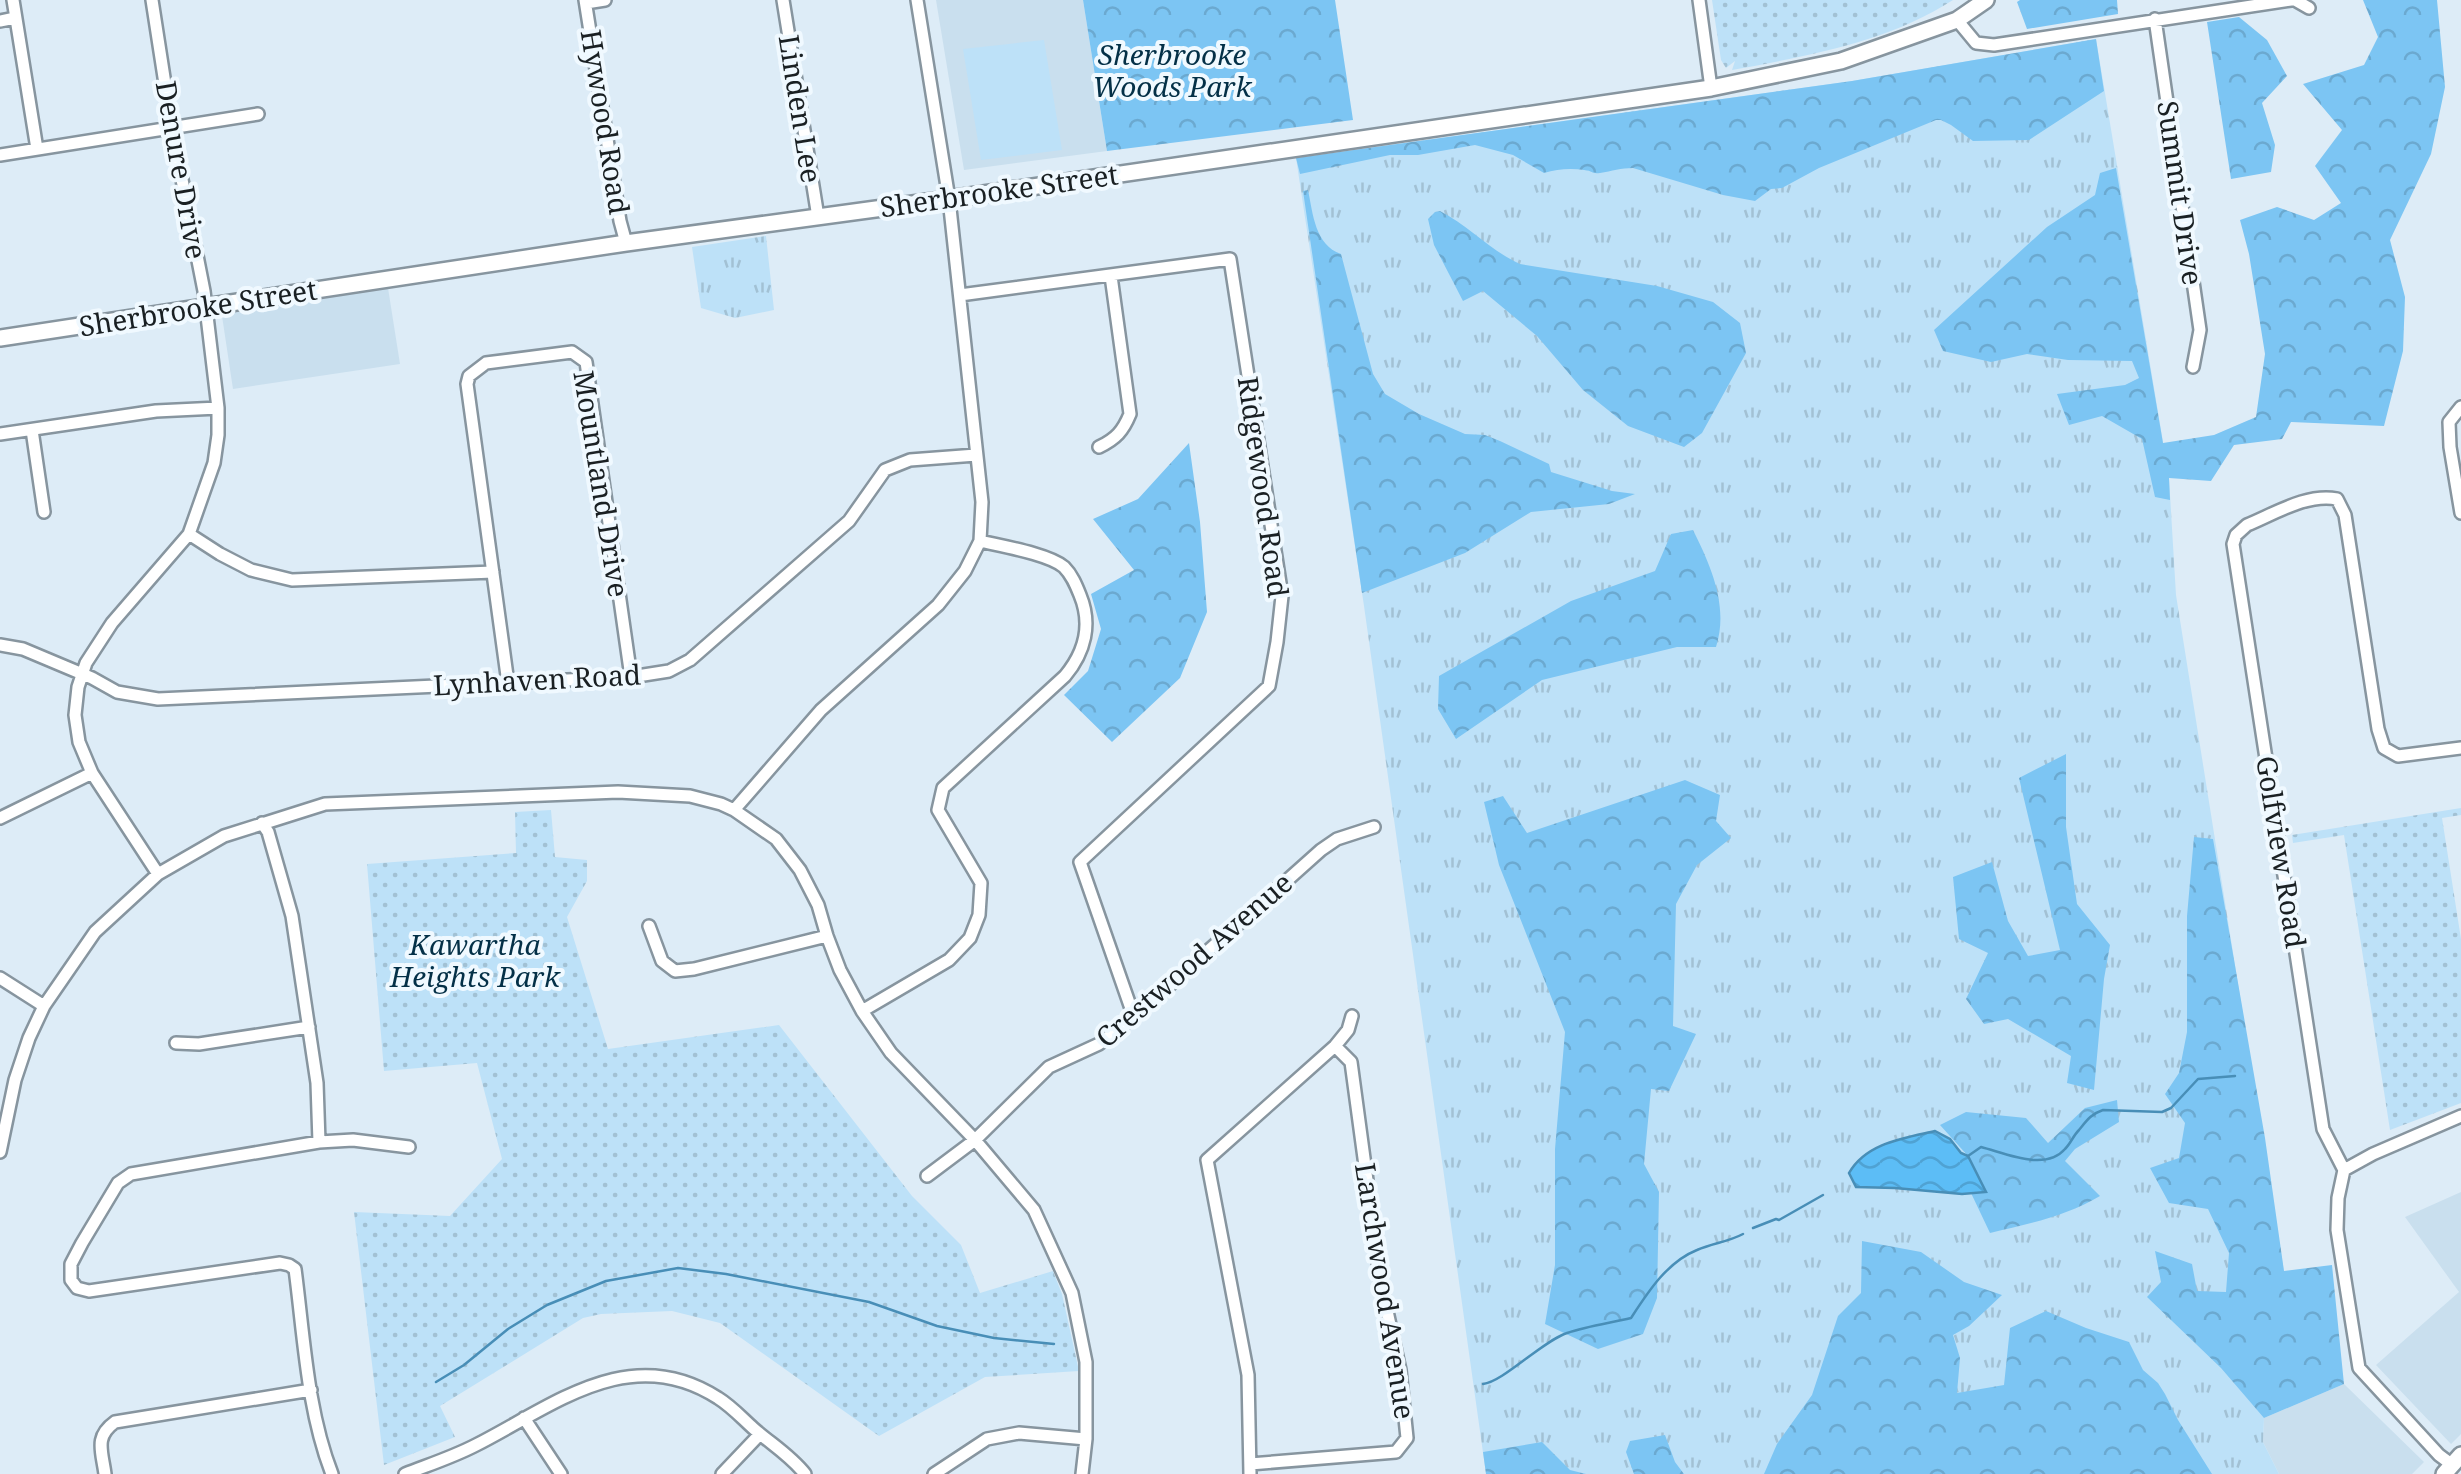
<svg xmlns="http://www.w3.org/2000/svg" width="2461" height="1474" font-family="'Noto Serif',serif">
  <defs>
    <pattern id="grass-tufts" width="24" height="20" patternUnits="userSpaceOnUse" patternTransform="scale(2.5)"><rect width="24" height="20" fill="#bde1f8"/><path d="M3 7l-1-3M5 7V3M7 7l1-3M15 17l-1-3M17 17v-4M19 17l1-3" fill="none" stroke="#a2c1d4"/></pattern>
    <pattern id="forest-crowns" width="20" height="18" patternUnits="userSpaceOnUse" patternTransform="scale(2.5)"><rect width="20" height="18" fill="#7cc5f3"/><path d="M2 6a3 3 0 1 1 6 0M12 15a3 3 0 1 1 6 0" fill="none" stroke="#6ba9d0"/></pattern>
    <pattern id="park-dots" width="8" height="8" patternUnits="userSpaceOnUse" patternTransform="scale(2.5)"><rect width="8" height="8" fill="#bde1f8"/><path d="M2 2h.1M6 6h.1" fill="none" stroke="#a2c1d4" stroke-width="1.8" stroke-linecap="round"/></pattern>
    <pattern id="water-waves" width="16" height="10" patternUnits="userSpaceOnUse" patternTransform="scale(2.5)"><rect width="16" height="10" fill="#5cbdf6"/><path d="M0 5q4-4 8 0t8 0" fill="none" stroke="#4fa2d3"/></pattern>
  </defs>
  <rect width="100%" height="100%" fill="#ddecf7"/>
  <path fill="#c9dfee" d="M 936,0 L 1083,0 L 1107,151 L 964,170 Z
    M 388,288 L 400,364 L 233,389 L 222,316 L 227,312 Z
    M 2461,1192 L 2461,1434 L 2451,1444 L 2376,1365 L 2459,1292 L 2405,1217 Z
    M 2344,1384 L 2424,1462 L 2412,1474 L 2279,1474 L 2263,1442 L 2264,1418 Z"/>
  <path fill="url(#grass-tufts)" d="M 2096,39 L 2169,478 L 2176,595 L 2284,1272 L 2264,1418 L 2263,1442 L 2279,1474 L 1486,1474 L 1364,606 L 1296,158 L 1852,81 Z
    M 766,236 L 774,310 L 735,318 L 701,308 L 692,247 Z"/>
  <path fill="url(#forest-crowns)" d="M 1083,0 L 1335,0 L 1353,120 L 1107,151 Z
    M 2020,0 L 2117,0 L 2118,14 L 2027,29 L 2017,2 Z
    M 2363,0 L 2437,0 L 2445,87 L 2431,154 L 2390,240 L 2405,297 L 2403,351 L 2384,426 L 2291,422 L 2282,439 L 2234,445 L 2211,481 L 2169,478 L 2170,500 L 2155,497 L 2142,439 L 2102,416 L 2069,425 L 2057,394 L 2125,385 L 2139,378 L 2132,361 L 2068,360 L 2027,354 L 1991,362 L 1943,351 L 1934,330 L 2047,227 L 2095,195 L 2100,173 L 2116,168 L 2163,443 L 2214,435 L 2256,417 L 2265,354 L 2249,254 L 2240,220 L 2277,207 L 2314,220 L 2341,203 L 2315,166 L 2342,130 L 2303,84 L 2364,65 L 2378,37 Z
    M 2239,17 L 2267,40 L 2287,76 L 2262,103 L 2275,145 L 2271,172 L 2231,179 L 2207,22 Z
    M 2096,39 L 2104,91 L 2029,140 L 1973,141 L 1951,125 L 1941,120 L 1936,120 L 1819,168 L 1782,188 L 1771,189 L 1755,201 L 1723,195 L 1633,168 C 1621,168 1612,171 1600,173 C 1591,174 1594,171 1584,170 C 1571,168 1557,169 1544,173 L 1513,155 L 1475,145 L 1418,155 L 1390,155 L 1300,174 L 1296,158 L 1852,81 Z
    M 1308,190 C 1313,214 1315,245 1341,254 L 1373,374 L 1385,394 L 1419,414 L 1465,434 L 1485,435 L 1500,441 L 1549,464 L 1551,472 L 1612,491 L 1635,494 L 1609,504 L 1531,512 L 1465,553 L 1362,593 L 1303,191 Z
    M 1440,211 C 1469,226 1491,251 1520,264 L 1657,286 L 1713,302 L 1740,323 L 1746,353 L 1702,433 L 1684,447 L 1628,426 L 1583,390 L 1537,336 L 1483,291 L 1463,301 L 1434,245 L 1428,219 L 1435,212 Z
    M 1189,443 L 1200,522 L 1207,612 L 1180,678 L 1112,742 L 1064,695 L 1088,671 L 1101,629 L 1091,594 L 1134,570 L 1093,519 L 1138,499 Z
    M 1693,530 C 1711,566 1729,607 1716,647 L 1677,647 L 1542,680 L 1456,739 L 1438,709 L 1439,676 L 1571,601 L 1655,571 L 1671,534 Z
    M 2066,754 L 2066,827 L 2077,904 L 2110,945 L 2104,979 L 2094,1090 L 2067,1083 L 2071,1056 L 2008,1019 L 1984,1024 L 1966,999 L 1988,953 L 1959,939 L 1953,877 L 1992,862 L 2008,921 L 2028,956 L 2060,950 L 2019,778 Z
    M 1685,780 L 1720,795 L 1716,821 L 1731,838 L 1697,865 L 1676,904 L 1673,1026 L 1696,1034 L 1669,1091 L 1651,1089 L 1644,1164 L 1659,1192 L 1657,1298 L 1643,1334 L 1598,1349 L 1545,1324 L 1555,1265 L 1555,1149 L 1565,1032 L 1499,865 L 1484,802 L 1503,796 L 1527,833 Z
    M 2194,837 L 2213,839 L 2265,1138 L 2284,1271 L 2332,1265 L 2344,1384 L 2264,1418 L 2221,1368 L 2147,1297 L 2161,1282 L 2155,1251 L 2192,1264 L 2197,1291 L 2226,1292 L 2229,1253 L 2208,1209 L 2169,1203 L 2150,1168 L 2179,1158 L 2185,1123 L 2165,1094 L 2179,1073 L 2187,1032 L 2187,916 Z
    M 2117,1100 L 2119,1122 L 2075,1149 L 2065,1161 L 2100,1196 C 2066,1216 2029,1224 1990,1233 L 1971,1193 L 1985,1191 L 1968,1156 L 1940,1125 L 1966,1112 L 2026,1118 L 2048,1143 L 2085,1108 Z
    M 1862,1241 L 1921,1252 L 1964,1282 L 2002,1295 L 1969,1326 L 1953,1335 L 1960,1358 L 1957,1393 L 2004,1385 L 2010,1328 L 2046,1311 L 2086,1328 L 2129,1342 L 2143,1370 L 2158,1383 L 2165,1394 L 2178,1420 L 2212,1474 L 1764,1474 L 1777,1444 L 1812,1395 L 1838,1316 L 1861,1293 Z
    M 1665,1435 L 1675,1462 L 1684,1474 L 1634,1474 L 1626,1452 L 1630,1441 Z
    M 1542,1442 L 1570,1470 L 1586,1474 L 1486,1474 L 1483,1452 Z"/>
  <path fill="url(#park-dots)" d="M 1712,0 L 1953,0 C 1888,42 1807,56 1732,70 L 1735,61 L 1726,68 L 1721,60 Z
    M 2461,808 L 2461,815 L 2442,818 L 2461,939 L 2461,1103 L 2390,1130 L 2344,835 L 2293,843 L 2292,835 Z
    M 551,810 L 555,857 L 587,860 L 587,881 L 567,917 L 608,1049 L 779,1025 L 912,1196 L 961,1245 L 980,1293 L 1053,1271 L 1062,1294 L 1079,1371 L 985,1377 L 879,1436 L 720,1323 L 672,1311 L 601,1314 L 583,1318 L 440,1406 L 455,1437 L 384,1465 L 354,1212 L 450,1216 L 502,1159 L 477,1063 L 384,1071 L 367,864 L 516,853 L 515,812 Z"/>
  <path fill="#bde1f8" d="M 1044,40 L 1062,150 L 981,160 L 963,49 Z"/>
  <path fill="url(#water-waves)" stroke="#488eb7" stroke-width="2.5" d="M 1935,1131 L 1950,1139 L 1961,1153 L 1968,1156 L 1986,1192 L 1962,1194 L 1895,1188 L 1856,1187 L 1849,1173 C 1866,1143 1904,1138 1935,1131 Z"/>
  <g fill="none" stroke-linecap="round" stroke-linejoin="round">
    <path stroke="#488eb7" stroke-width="2.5" d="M 1968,1156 L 1981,1147 C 2005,1153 2045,1172 2065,1149 C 2071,1143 2073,1136 2079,1130 C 2087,1120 2091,1114 2103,1110 L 2162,1112 L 2171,1108 L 2198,1079 L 2235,1076
      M 1753,1228 L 1776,1219 L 1779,1220 L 1823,1195
      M 436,1382 L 464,1365 L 508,1329 L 547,1305 L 606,1281 L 678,1268 L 726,1274 L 869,1302 L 937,1326 L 994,1338 L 1054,1344
      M 1483,1384 C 1503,1382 1541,1342 1567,1333 C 1587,1326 1610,1323 1631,1318 C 1648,1292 1667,1262 1697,1250 C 1713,1243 1728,1242 1743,1234"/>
    <g stroke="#87959f" stroke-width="16">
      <path id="minor" d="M 13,0 L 37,149
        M 152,0 L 172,129 L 204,291 L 218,408 L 218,435 L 214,463 L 189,534 L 112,623 L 86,663 L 78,687 L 75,715 L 79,742 L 92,773 L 158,874
        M 585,0 L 620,221 L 626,243
        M 783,0 L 818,217
        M 1699,0 L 1711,88
        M 2295,0 L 2309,8
        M 586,3 L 605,0
        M 2155,19 L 2200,330 L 2193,367
        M 1957,20 L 1976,43 L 1994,45 L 2291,0
        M 0,21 L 15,18
        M 0,155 L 258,114
        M 960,295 L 1230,259 L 1282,596 L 1277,642 L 1269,686 L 1080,862 L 1134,1017
        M 2461,407 L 2449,422 L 2450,447 L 2461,513
        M 32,430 L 44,512
        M 0,434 L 156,411 L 218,408
        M 1099,447 C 1116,439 1123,431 1130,414 L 1111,276
        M 189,534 L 220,554 L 251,570 L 292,580 L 493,572
        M 0,645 L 23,649 L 92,678 L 117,692 L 158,699 L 631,677 L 669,671 L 690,660 L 849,521 L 885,470 L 910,460 L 976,455
        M 508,683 L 467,384 L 469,376 L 486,363 L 572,352 L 586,362 L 631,677
        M 734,810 L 821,710 L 938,605 L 965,571 L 980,541 L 982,502 L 949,199 L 917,0
        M 0,818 L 92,773
        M 262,823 L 268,832 L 292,916 L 317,1083 L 319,1142
        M 649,926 L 662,961 L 675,971 L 694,969 L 827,936
        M 0,978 L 44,1006
        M 862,1011 L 949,960 L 970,938 L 979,915 L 981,883 L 938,810 L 943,788 L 1065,676 C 1085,652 1092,624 1080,595 C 1076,585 1072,575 1064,567 C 1049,554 1001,546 980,541
        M 176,1043 L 199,1044 L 309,1027
        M 0,1152 L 15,1080 L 29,1038 L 44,1006 L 95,932 L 158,874 L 224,836 L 325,804 L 618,792 L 690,796 L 721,804 L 734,810 L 776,839 L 800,870 L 818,905 L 827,936 L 840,970 L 862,1011 L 891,1053 L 975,1140 L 1034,1210 L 1072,1293 L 1086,1362 L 1086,1439 L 1082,1474
        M 2344,1170 L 2323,1129 L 2233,544 L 2236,535 L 2247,525 C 2274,514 2307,493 2337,499 L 2345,515 L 2378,729 L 2384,748 L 2398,756 L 2461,748
        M 927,1176 L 975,1140 L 1049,1067 L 1099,1044 L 1134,1017 L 1321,850 L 1337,839 L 1374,827
        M 524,1418 L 561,1474
        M 1250,1464 L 1396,1452 L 1407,1438 L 1400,1370 L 1381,1284 L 1351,1062 L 1335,1046
        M 2451,1464 L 2439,1455 L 2359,1368 L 2337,1230 L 2338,1198 L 2344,1170 L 2373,1154 L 2461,1116
        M 105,1474 C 102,1451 94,1437 115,1422 L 311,1390
        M 332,1474 C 307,1410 304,1337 295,1269 L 289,1265 L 280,1263 L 89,1291 L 77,1288 L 71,1280 L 71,1264 L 82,1243 L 118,1183 L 131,1174 L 319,1142 L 353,1140 L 409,1147
        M 405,1474 C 428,1465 453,1457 476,1445 C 553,1406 630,1341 718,1398 C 731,1406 742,1418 753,1428 C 771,1444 790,1455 805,1474
        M 722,1474 L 760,1434
        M 934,1474 L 987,1439 L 1019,1433 L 1086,1439
        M 1250,1474 L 1248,1375 L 1207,1160 L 1335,1046 L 1348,1030 L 1352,1016"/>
    </g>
    <g stroke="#87959f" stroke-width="20">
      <path id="major" d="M 0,338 L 626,243 L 949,199 L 1711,88 L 1841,61 L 1957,20 L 1986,0
        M 2444,1474 L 2461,1455"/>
    </g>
    <use href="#minor" stroke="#fff" stroke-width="11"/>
    <use href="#major" stroke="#fff" stroke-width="15"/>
  </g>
  <g text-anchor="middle" stroke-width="8" stroke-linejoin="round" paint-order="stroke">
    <g font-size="28" font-style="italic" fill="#043047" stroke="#f0f9ff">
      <text x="1172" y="65">Sherbrooke<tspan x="1172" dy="32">Woods Park</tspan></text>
      <text x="475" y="955">Kawartha<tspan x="475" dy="32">Heights Park</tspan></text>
    </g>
    <g font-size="28" fill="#1a2023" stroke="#f0f9ff">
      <text transform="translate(800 109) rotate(81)" y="10">Linden Lee</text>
      <text transform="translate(605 122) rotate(81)" y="10">Hywood Road</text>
      <text transform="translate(181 170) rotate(80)" y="10">Denure Drive</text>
      <text transform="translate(999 191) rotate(-8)" y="10">Sherbrooke Street</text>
      <text transform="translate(2180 193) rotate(82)" y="10">Summit Drive</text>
      <text transform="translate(198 308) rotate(-9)" y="10">Sherbrooke Street</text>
      <text transform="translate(601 484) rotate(81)" y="10">Mountland Drive</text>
      <text transform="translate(1263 487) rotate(82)" y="10">Ridgewood Road</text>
      <text transform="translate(537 680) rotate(-3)" y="10">Lynhaven Road</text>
      <text transform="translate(2281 852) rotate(81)" y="10">Golfview Road</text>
      <text transform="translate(1194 960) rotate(-41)" y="10">Crestwood Avenue</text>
      <text transform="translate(1385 1291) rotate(81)" y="10">Larchwood Avenue</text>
    </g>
  </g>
</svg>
